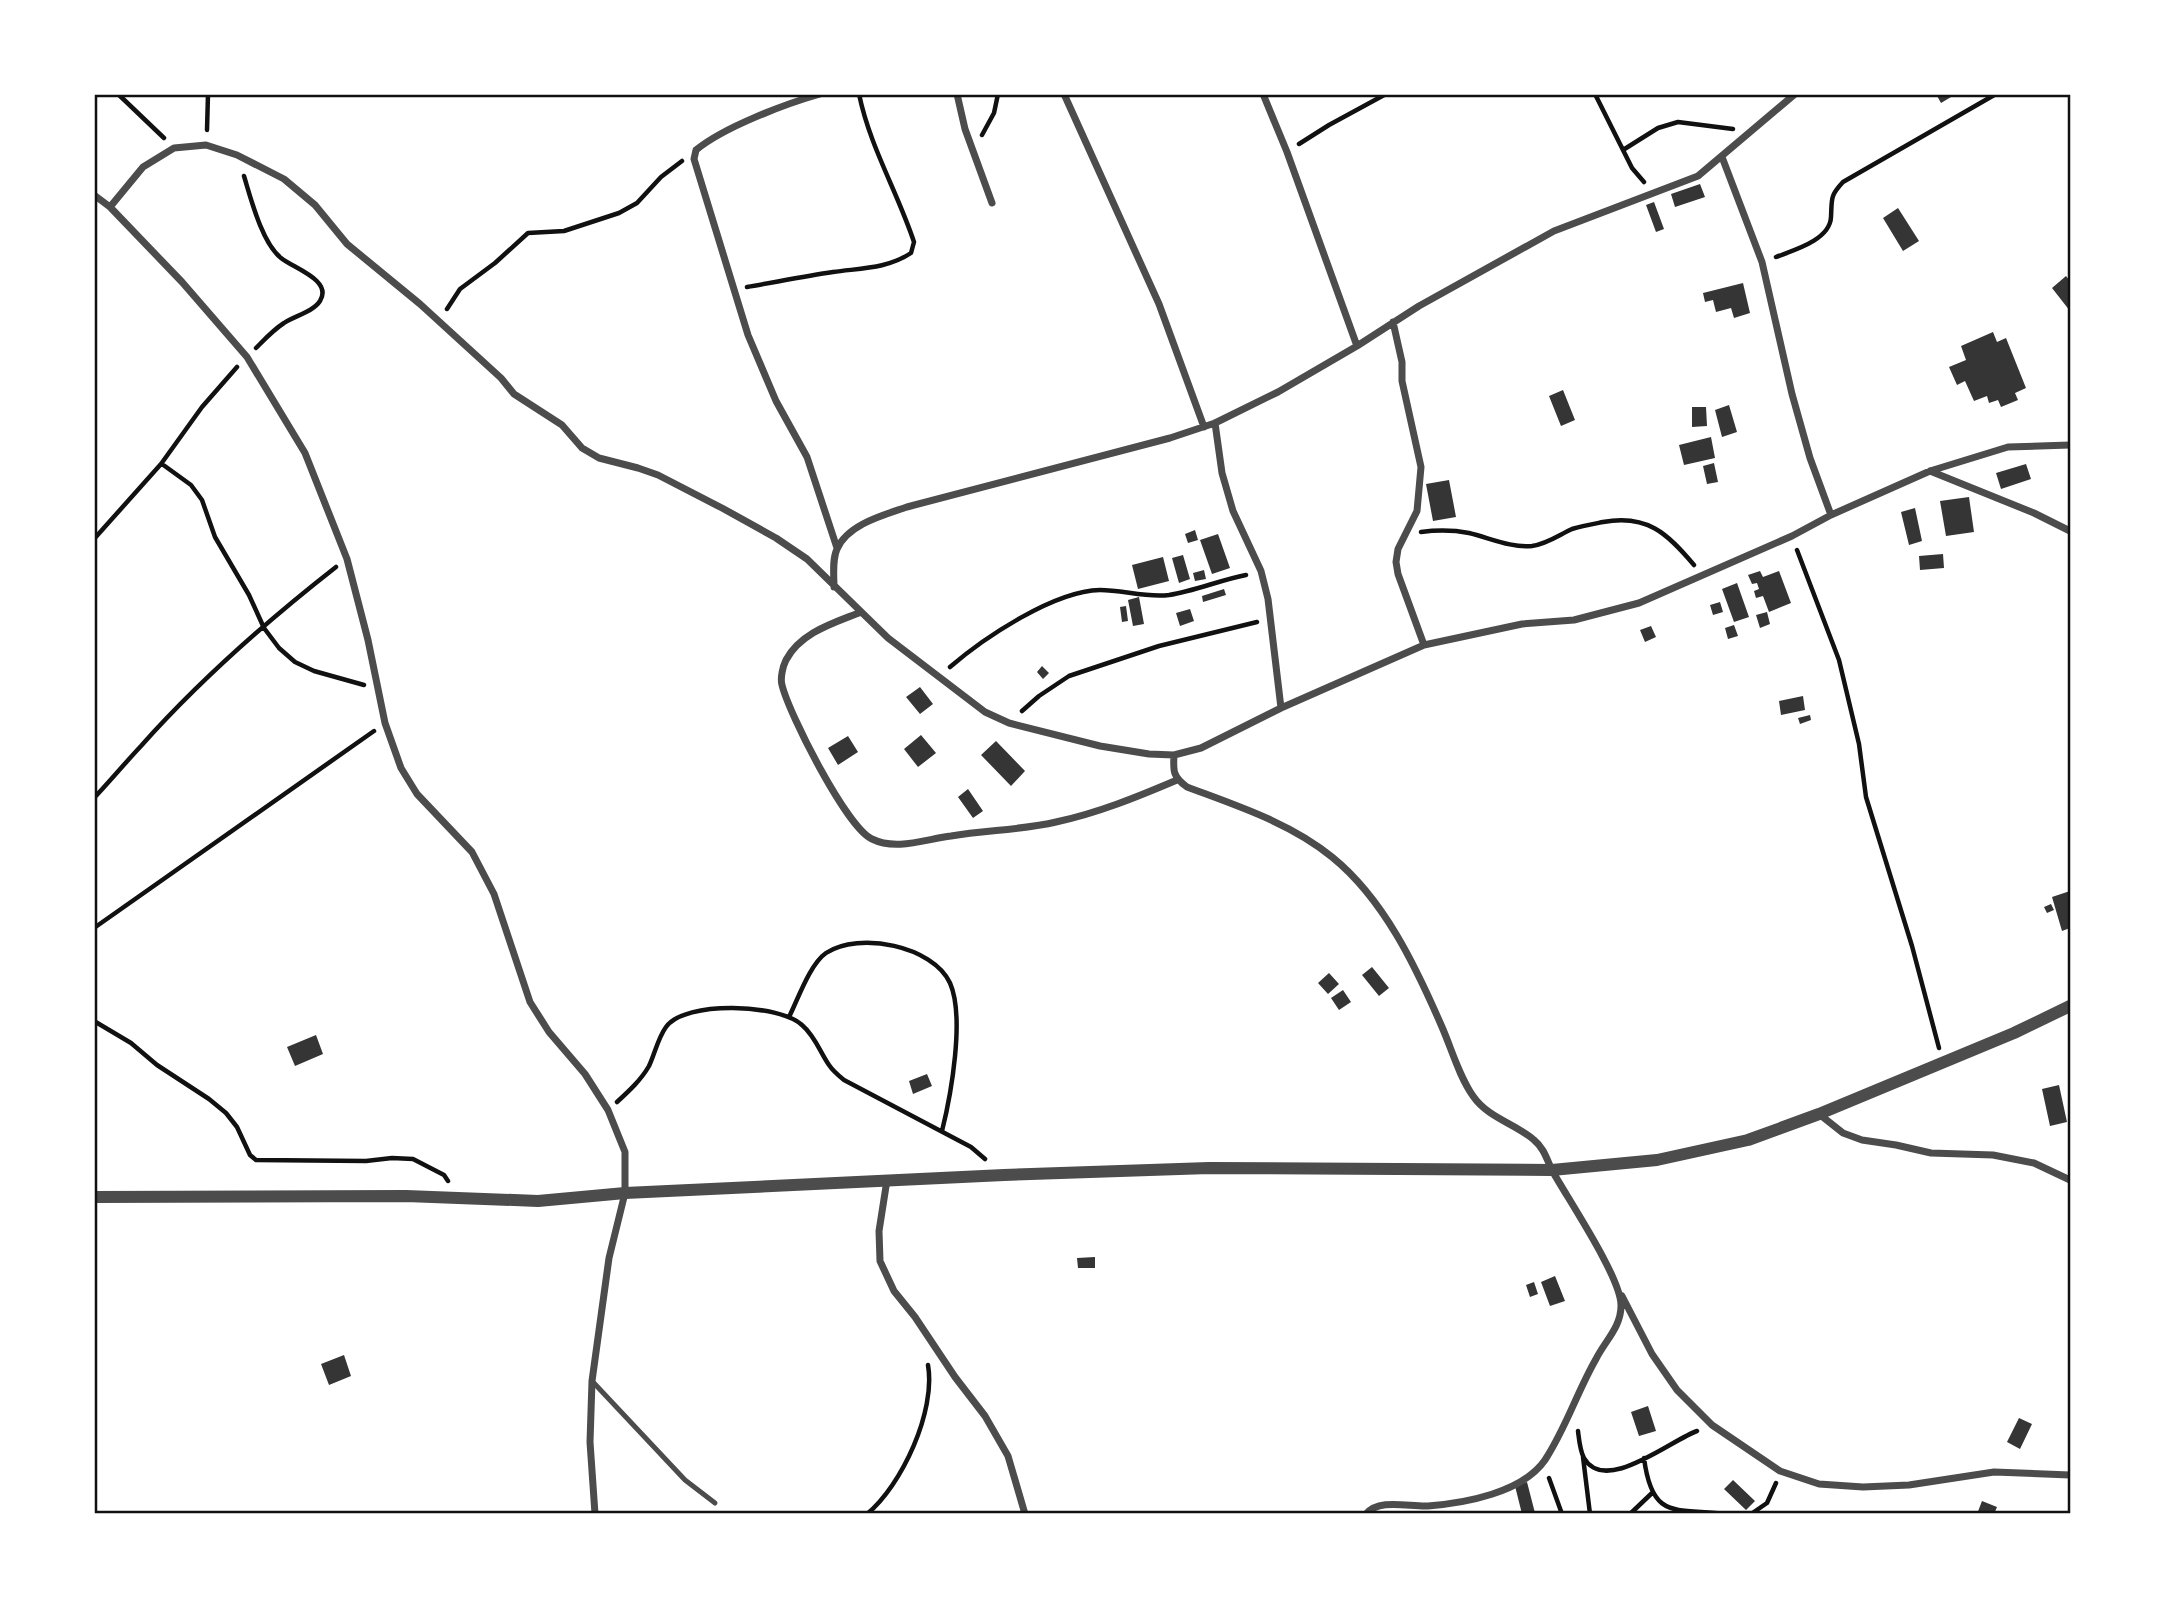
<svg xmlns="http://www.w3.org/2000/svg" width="2165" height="1608" font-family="Jost,sans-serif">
  <rect width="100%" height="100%" fill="#fff"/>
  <path fill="#353535" d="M 1936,94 L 1956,94 L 1941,103 Z
    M 1700,184 L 1705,197 L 1675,207 L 1671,194 Z
    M 1654,202 L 1664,229 L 1656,232 L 1646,205 Z
    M 1898,208 L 1919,241 L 1903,251 L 1883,218 Z
    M 2066,276 L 2070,281 L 2070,311 L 2052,288 Z
    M 1743,283 L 1750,313 L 1734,318 L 1731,308 L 1716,312 L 1713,300 L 1705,302 L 1703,293 Z
    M 1993,332 L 1997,342 L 2006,338 L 2026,388 L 2015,393 L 2018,400 L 2001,407 L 1998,400 L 1989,403 L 1987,396 L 1974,401 L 1965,381 L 1957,385 L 1949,367 L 1966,360 L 1961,346 Z
    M 1563,390 L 1575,420 L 1561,426 L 1549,396 Z
    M 1729,405 L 1737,432 L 1722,437 L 1715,410 Z
    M 1692,407 L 1706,407 L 1707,426 L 1692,427 Z
    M 1711,437 L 1715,458 L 1684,465 L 1679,445 Z
    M 1714,463 L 1718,482 L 1707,484 L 1703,466 Z
    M 2026,464 L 2031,479 L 2001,489 L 1996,473 Z
    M 1449,480 L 1456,517 L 1433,521 L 1426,484 Z
    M 1969,497 L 1974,532 L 1946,536 L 1940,501 Z
    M 1915,508 L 1922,541 L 1909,545 L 1901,512 Z
    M 1195,530 L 1198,540 L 1188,543 L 1185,534 Z
    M 1218,534 L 1230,568 L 1212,574 L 1200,540 Z
    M 1943,554 L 1944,568 L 1920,570 L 1919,556 Z
    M 1183,555 L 1190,579 L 1179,583 L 1172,558 Z
    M 1163,557 L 1169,581 L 1138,589 L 1132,565 Z
    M 1204,570 L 1206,579 L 1195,581 L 1193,573 Z
    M 1760,571 L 1763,577 L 1779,571 L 1791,603 L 1769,612 L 1763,596 L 1756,598 L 1754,591 L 1759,589 L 1757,583 L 1752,584 L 1748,575 Z
    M 1737,583 L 1749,617 L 1734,622 L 1722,589 Z
    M 1224,589 L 1226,595 L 1203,602 L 1202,596 Z
    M 1139,597 L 1144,624 L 1133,626 L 1128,600 Z
    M 1720,602 L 1723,612 L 1713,615 L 1710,605 Z
    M 1126,606 L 1128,621 L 1122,622 L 1120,607 Z
    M 1190,609 L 1194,621 L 1180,626 L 1176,613 Z
    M 1767,612 L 1770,624 L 1760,628 L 1756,615 Z
    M 1734,625 L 1738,636 L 1728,639 L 1725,628 Z
    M 1651,626 L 1656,637 L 1645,642 L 1640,630 Z
    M 1042,666 L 1049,673 L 1043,679 L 1037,672 Z
    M 920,687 L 933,704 L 920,714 L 906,697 Z
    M 1803,696 L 1805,710 L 1781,715 L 1779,701 Z
    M 1810,715 L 1811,720 L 1800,724 L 1798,718 Z
    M 921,735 L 936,753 L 918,767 L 904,749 Z
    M 848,736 L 858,752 L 838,765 L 828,748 Z
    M 996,741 L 1025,771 L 1011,786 L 981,755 Z
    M 968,789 L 983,811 L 973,818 L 958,797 Z
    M 2070,891 L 2070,928 L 2062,931 L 2052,897 Z
    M 2051,904 L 2054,910 L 2047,913 L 2044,907 Z
    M 1372,967 L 1389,988 L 1379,996 L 1362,975 Z
    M 1329,973 L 1339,984 L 1328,994 L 1318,983 Z
    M 1343,990 L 1351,1002 L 1339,1010 L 1331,998 Z
    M 316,1035 L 323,1054 L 295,1066 L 287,1047 Z
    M 927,1074 L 932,1086 L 913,1094 L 909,1081 Z
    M 2059,1085 L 2067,1122 L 2050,1126 L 2042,1089 Z
    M 1095,1257 L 1095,1268 L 1078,1268 L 1077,1258 Z
    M 1555,1276 L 1565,1301 L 1550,1306 L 1541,1282 Z
    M 1534,1282 L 1538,1294 L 1530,1297 L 1526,1285 Z
    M 344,1355 L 351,1376 L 329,1385 L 321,1364 Z
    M 1648,1406 L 1656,1431 L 1639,1436 L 1631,1412 Z
    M 2019,1418 L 2032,1424 L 2020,1449 L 2007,1442 Z
    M 1733,1480 L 1755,1501 L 1746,1510 L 1724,1489 Z
    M 1527,1482 L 1535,1513 L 1532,1514 L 1522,1514 L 1515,1486 Z
    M 1982,1501 L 1997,1507 L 1994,1514 L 1977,1514 Z"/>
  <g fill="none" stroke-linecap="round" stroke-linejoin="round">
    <path stroke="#111" stroke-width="4.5" d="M 118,94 L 164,138
      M 1595,94 L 1632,168 L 1644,182
      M 207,130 L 208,94
      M 982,135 L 994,113 L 998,94
      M 1299,144 L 1329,125 L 1386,94
      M 1623,150 L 1658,128 L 1678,122 L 1733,129
      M 244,176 C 251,199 262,243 281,258 C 293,268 333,280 320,301 C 313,312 294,316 284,323 C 273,330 264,340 256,348
      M 1776,257 C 1794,250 1830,240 1831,217 C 1832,198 1830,196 1843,182 L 1996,94
      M 747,287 C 776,282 805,276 833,272 C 861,268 887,269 911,253 L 914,242 C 897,191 870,147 859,94
      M 447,309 L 460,289 L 495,263 L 528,233 L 564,231 L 619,213 L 637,203 L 661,177 L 682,161
      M 162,464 L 191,485 L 202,500 L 215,537 L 249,595 L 264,628 L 279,648 L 295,662 L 314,671 L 364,685
      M 1421,532 C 1437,530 1453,530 1469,533 C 1490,538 1511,548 1532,546 C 1547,544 1559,535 1572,529 C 1582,526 1593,524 1603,522 C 1647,514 1667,533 1694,565
      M 94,539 L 161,464 L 202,407 L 237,367
      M 1797,550 L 1839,660 L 1859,744 L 1866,797 L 1912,946 L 1939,1048
      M 950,667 C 985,637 1054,591 1100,590 C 1123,590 1146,598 1169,595 C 1195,591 1220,580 1246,575
      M 1022,711 L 1039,696 L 1069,676 L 1159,646 L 1257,622
      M 94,798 C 110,781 125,763 141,746 C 199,681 267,621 336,567
      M 94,928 L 374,731
      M 789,1017 C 798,999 810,964 826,953 C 859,931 933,946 950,983 C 965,1017 951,1095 942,1131
      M 94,1021 L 131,1043 L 157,1065 L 209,1099 L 226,1113 L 237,1127 L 250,1155 L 256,1160 L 366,1161 L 392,1158 L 413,1159 L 444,1175 L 448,1181
      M 617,1102 C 629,1091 641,1080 649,1066 C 655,1053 658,1038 666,1027 C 685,1000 780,1004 802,1025 C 815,1036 820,1052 829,1065 C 833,1071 839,1076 844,1080 L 971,1147 L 985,1159
      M 1578,1431 C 1579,1439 1580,1451 1584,1458 C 1605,1495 1671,1440 1697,1431
      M 1583,1457 L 1590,1514
      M 1644,1458 C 1652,1520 1674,1508 1726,1514
      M 1549,1478 L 1562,1514
      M 867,1514 C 902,1485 936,1411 928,1365
      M 1630,1514 L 1652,1493
      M 1751,1514 L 1767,1503 L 1776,1483"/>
    <path stroke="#4c4c4c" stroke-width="5" d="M 592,1381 L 685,1480 L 715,1503"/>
    <path stroke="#4c4c4c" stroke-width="7" d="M 820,94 C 785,104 724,127 696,150 L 694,159 L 748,335 L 776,401 L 807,457 L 837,548
      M 957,94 L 965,129 L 992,203
      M 1064,94 L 1159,304 L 1204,427
      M 1263,94 L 1287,152 L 1357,346
      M 1722,157 L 1762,262 L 1792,394 L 1810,458 L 1831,515
      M 94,195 L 110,207 L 182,282 L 247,357 L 305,453 L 347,559 L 368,640 L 385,723 L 401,768 L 417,794 L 472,852 L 494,894 L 530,1002 L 549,1032 L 585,1074 L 608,1110 L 625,1152 L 625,1193 L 609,1258 L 592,1381 L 590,1442 L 595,1514
      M 110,207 L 143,167 L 174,148 L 206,145 L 237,155 L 284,179 L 315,205 L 347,244 L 420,304 L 501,378 L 514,394 L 562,425 L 582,448 L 599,458 L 638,468 L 658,475 L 722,508 L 776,538 L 807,559 L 888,638 L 985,712 L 1009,723 L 1100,746 L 1149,754 L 1174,755 L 1201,748 L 1281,708 L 1424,645 L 1522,624 L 1574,620 L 1639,603 L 1792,536 L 1831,515 L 1930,471 L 2008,447 L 2070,445
      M 1393,322 L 1402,362 L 1402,381 L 1421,467 L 1417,511 L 1398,549 L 1396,562 L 1398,574 L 1424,645
      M 1215,423 L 1222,473 L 1233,511 L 1261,571 L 1268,599 L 1281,708
      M 1930,471 L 2034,513 L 2070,531
      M 834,587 C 834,575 832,560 837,549 C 848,524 884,515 907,507 L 1170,438 L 1215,423 L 1278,392 L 1357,346 L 1419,306 L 1554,231 L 1698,176 L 1795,94
      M 861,612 C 834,623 801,632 786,660 C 783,666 780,678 782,685 C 789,714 847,828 872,839 C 896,851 926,839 951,836 C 986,830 1022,830 1056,822 C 1098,813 1137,797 1177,780
      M 1174,755 C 1173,771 1173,777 1187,787 C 1235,805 1291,823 1332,857 C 1384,899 1416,967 1442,1027 C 1452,1050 1459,1076 1473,1096 C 1488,1118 1516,1124 1534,1140 C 1545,1149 1547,1161 1553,1172 C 1568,1199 1622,1279 1621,1306 C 1621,1327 1605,1341 1596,1359 C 1577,1392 1566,1428 1545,1460 C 1522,1493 1465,1503 1428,1506 C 1409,1507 1379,1498 1366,1514
      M 1819,1114 L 1843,1133 L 1862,1140 L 1896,1145 L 1931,1153 L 1993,1155 L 2034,1163 L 2070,1180
      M 887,1180 L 879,1231 L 880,1261 L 894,1291 L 915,1317 L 955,1377 L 985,1416 L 1008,1456 L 1025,1514
      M 1622,1296 L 1652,1354 L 1677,1390 L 1712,1425 L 1780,1471 L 1819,1484 L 1863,1487 L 1909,1485 L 1994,1472 L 2070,1475"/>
    <path stroke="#4c4c4c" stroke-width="12" d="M 94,1197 L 406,1196 L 538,1201 L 625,1193 L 1004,1175 L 1209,1168 L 1552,1170 L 1657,1160 L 1748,1140 L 1819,1114 L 2014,1033 L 2070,1006"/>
  </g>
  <rect width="2165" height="1608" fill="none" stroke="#ffffff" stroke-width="192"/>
  <rect x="96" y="96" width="1973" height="1416" fill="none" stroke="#111" stroke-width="2.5"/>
</svg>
